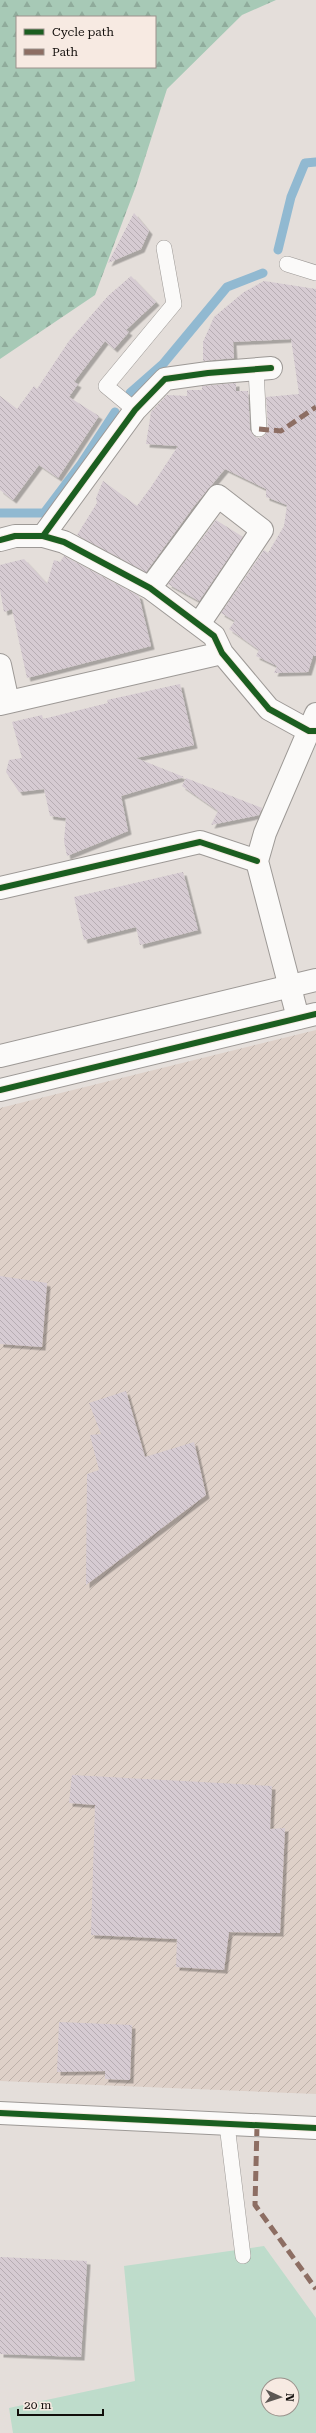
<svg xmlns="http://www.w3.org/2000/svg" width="316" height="2433" font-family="'Roboto Serif',serif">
  <defs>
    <pattern id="industrial-furrows" width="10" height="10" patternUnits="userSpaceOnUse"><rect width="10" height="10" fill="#ded0c8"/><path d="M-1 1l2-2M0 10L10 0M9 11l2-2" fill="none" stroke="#bdb1aa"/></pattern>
    <pattern id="forest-firs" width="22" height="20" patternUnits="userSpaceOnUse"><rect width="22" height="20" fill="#a7c9b6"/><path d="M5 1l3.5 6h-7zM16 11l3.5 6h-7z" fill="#8fab9b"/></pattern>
    <pattern id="building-back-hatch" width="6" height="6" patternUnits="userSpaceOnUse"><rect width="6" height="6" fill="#d6cbd2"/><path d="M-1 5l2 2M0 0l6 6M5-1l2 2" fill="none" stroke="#b7adb3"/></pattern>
    <filter id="shadow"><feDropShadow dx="3.5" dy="3.5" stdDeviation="0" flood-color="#0004"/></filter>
  </defs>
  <rect width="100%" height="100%" fill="#e4deda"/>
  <path fill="url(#industrial-furrows)" d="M 316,1030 L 316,2094 L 0,2081 L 0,1108 Z"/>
  <path fill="#bedccb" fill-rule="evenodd" d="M 264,2246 L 316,2318 L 316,2433 L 13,2433 L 9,2408 L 135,2381 L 124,2266 ZM 268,2385 L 292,2385 L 292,2409 L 268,2409 Z"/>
  <path fill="url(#forest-firs)" fill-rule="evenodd" d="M 0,0 L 276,0 L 242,15 L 167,89 L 136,186 L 95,295 L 0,359 ZM 17,17 L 155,17 L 155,67 L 17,67 Z"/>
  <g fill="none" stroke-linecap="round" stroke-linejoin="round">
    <path stroke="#91b9d1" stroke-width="9" d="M 278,250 L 291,197 L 305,163 L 316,162
      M 130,393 L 163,364 L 227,287 L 263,273
      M 0,513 L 44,513 L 81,464 L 115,412"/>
  </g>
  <path fill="url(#building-back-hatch)" filter="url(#shadow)" d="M 134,213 L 149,231 L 141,249 L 108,263 Z
    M 131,276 L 156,302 L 126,330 L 129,332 L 114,349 L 105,341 L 74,382 L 78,384 L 69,397 L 99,416 L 58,478 L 39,465 L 13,500 L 0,490 L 0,396 L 17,409 L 34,386 L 37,389 L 69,341 L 108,296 Z
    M 264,281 L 316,289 L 316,656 L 313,656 L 308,672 L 274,673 L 277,666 L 256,656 L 259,650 L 229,629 L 235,621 L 221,613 L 264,550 L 268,553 L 284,526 L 287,505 L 266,497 L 266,489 L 225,469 L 194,506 L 146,572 L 77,535 L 97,503 L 96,498 L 103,481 L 137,506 L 151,487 L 178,446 L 146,444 L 151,412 L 167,395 L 187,396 L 187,390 L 202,390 L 202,386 L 236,383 L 236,391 L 248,391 L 250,430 L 255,437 L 259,438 L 264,436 L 268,429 L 266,397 L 299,394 L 291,339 L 233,342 L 234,358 L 203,361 L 203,342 L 214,317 L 244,292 Z
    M 216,520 L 243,537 L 199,601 L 168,584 Z
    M 64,556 L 139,596 L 151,646 L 27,678 L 12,609 L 4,612 L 0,590 L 0,565 L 24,559 L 47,584 L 54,560 L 60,562 Z
    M 180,684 L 194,745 L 136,758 L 184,777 L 121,796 L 128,831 L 67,856 L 64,841 L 66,818 L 50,816 L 44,789 L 19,792 L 6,772 L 9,760 L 22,758 L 12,722 L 42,715 L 43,719 L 108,703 L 107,700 Z
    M 186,778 L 262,808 L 259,815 L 211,825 L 218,811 L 182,786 Z
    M 183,872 L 198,930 L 140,945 L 136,927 L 84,940 L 74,897 Z
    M 0,1276 L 47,1283 L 42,1347 L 0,1344 Z
    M 126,1391 L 145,1457 L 194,1442 L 206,1495 L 86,1585 L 87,1474 L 99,1470 L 90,1435 L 101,1434 L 89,1403 Z
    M 72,1775 L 272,1786 L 270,1829 L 285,1828 L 280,1933 L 229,1932 L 224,1970 L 176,1967 L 177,1939 L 91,1935 L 95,1805 L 69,1803 Z
    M 59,2022 L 132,2025 L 130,2080 L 105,2079 L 105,2071 L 57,2072 Z
    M 0,2257 L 87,2261 L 81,2357 L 0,2354 Z"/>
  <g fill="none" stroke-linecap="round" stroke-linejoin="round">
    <g stroke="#9d9996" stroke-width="16">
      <path id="service" d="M 287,264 L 316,273
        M 256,369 L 259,429
        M 135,410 L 106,386 L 174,304 L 164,248
        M 227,2125 L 243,2256"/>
    </g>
    <g stroke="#9d9996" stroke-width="24">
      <path id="minor" d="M 43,536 L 135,410 L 165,379 L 208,373 L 271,368
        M 0,540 L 15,536 L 43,536 L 64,542 L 150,588 L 214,636 L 222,653 L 269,709 L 309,731 L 316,731
        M 150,588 L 218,496 L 262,530 L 199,624
        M 0,665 L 8,702
        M 0,704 L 222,653
        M 0,888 L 200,842 L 257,861
        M 298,1018 L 257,861 L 265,833 L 316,714"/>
    </g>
    <g stroke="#9d9996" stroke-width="24">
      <path id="tertiary" d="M 0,1056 L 316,980
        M 0,1090 L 316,1014
        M 0,2113 L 316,2128"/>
    </g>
    <use href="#service" stroke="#fbfaf9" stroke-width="15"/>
    <use href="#minor" stroke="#fbfaf9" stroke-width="22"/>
    <use href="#tertiary" stroke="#fbfaf9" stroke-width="22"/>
    <path stroke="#8d6e63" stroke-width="5" stroke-dasharray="10 5" stroke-linecap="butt" d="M 259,429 L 281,431 L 316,407
      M 257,2126 L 255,2205 L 316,2289"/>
    <g stroke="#f7eae2" stroke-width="8">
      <path id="cycleway" d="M 43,536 L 135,410 L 165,379 L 208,373 L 271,368
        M 0,540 L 15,536 L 43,536 L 64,542 L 150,588 L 214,636 L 222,653 L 269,709 L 309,731 L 316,731
        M 0,888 L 200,842 L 257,861
        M 0,1090 L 316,1014
        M 0,2113 L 316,2128"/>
    </g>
    <use href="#cycleway" stroke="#1b5e20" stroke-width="6"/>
  </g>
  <rect x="16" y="16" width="140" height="52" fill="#f7eae2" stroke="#9b928c"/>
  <rect x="24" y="29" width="20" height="6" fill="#1b5e20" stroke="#9b928c"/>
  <text x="52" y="36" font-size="12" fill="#120e0b">Cycle path</text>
  <rect x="24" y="49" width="20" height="6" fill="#8d6e63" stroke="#9b928c"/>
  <text x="52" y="56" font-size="12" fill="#120e0b">Path</text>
  <g transform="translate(280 2397) rotate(93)"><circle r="19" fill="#f7eae2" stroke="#9b928c"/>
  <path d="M0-3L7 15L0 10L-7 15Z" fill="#5c5753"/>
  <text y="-6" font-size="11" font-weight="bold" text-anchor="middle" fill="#120e0b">N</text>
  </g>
  <path d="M18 2409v6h85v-6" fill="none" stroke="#120e0b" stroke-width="2"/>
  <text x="24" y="2409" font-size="12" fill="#120e0b" stroke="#f7eae2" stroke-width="3" paint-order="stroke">20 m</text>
</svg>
